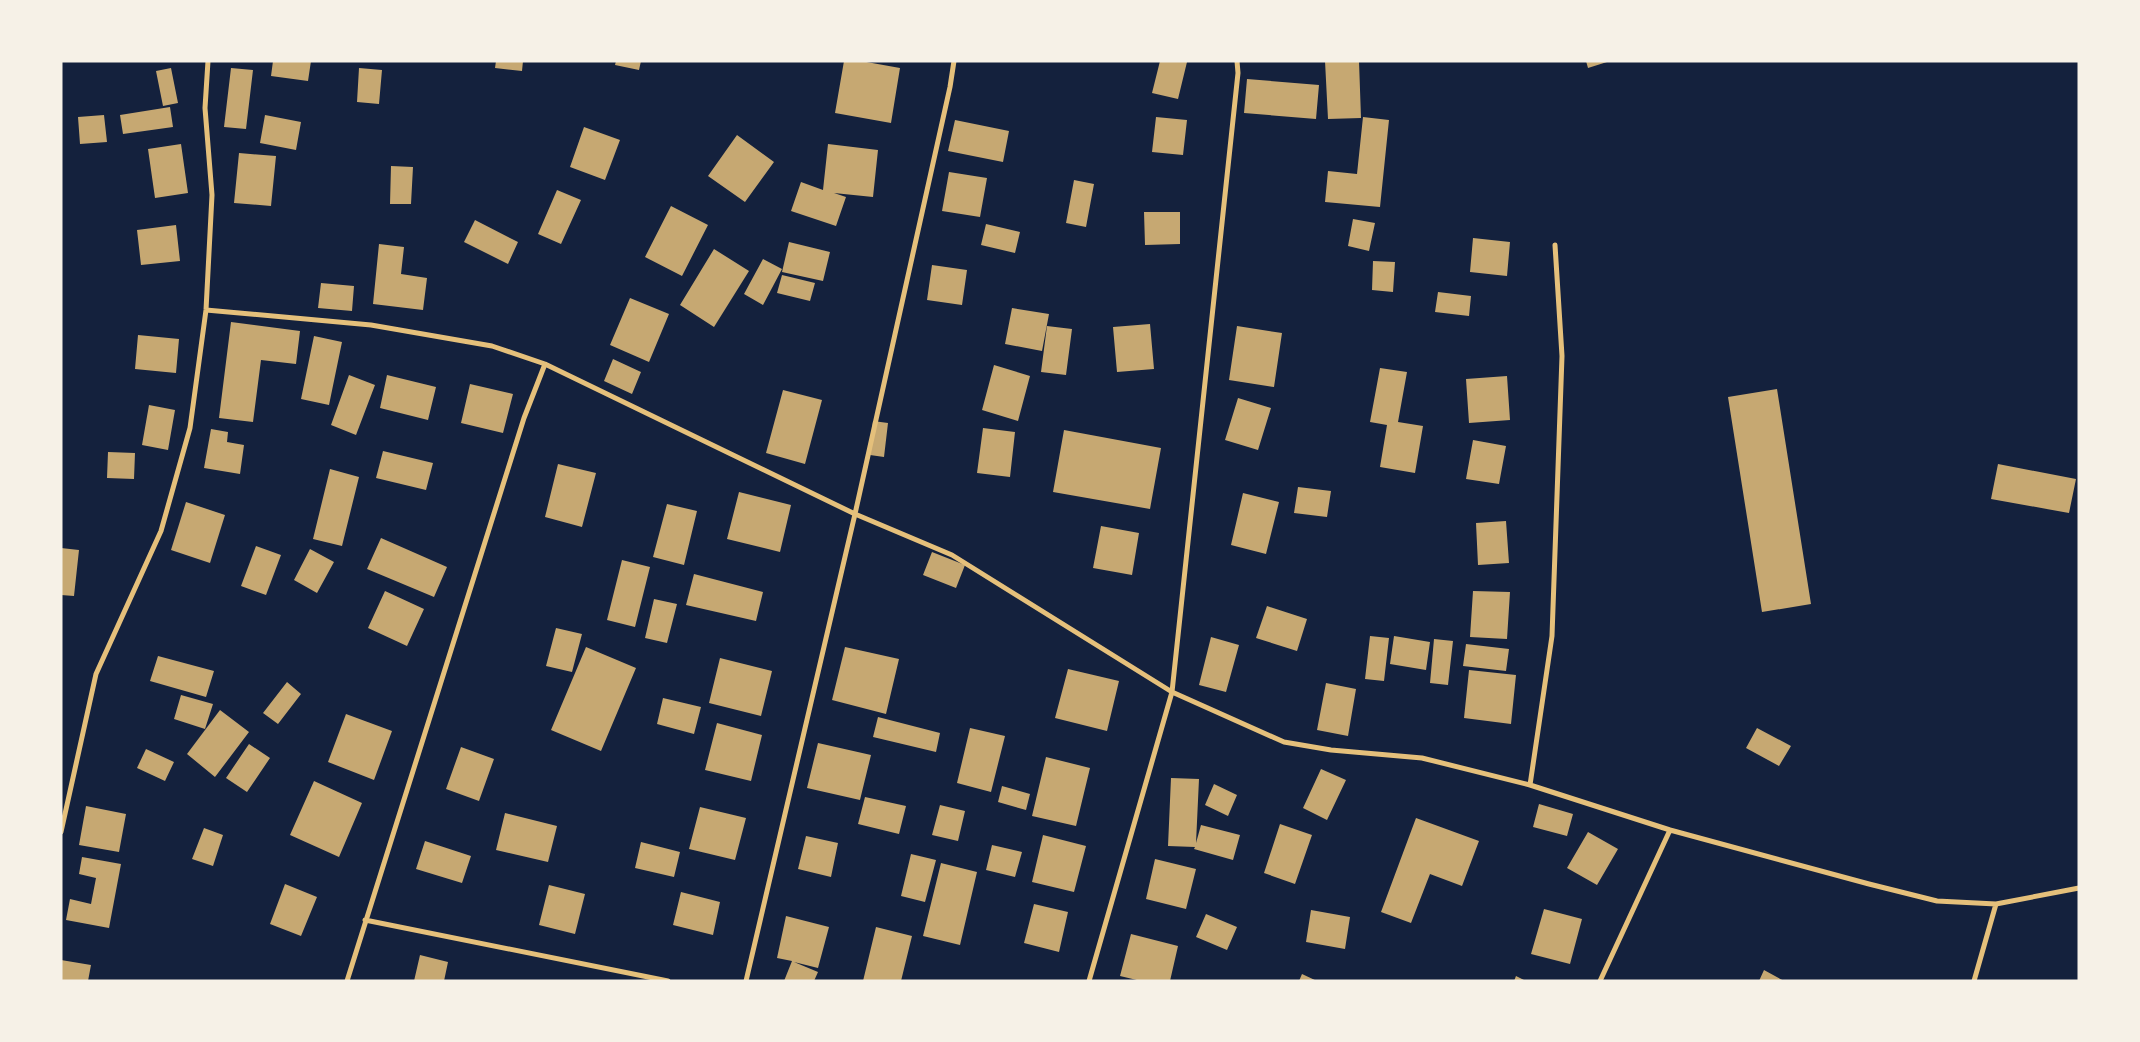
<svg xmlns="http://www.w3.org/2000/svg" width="2140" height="1042" font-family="Barlow,sans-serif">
  <rect width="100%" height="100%" fill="#14213d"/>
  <path fill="#c6a872" d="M 273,61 L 311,61 L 308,81 L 271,76 Z
    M 496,61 L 523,61 L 522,71 L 495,68 Z
    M 616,61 L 641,61 L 639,70 L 615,65 Z
    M 844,61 L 861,61 L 900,68 L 891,123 L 835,113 Z
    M 1160,61 L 1187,62 L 1178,99 L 1152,93 Z
    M 1325,61 L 1359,61 L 1361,118 L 1328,119 Z
    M 1586,61 L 1606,61 L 1607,62 L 1588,68 Z
    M 171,68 L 178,103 L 163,106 L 156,71 Z
    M 231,68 L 253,70 L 246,129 L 224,127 Z
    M 359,68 L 382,70 L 379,104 L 357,102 Z
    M 1247,79 L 1319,85 L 1316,119 L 1244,113 Z
    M 170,107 L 173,127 L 123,134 L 120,115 Z
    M 104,115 L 107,142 L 80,144 L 78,117 Z
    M 265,115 L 301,122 L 296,150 L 260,143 Z
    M 1156,117 L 1187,120 L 1183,155 L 1152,152 Z
    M 1363,117 L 1389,120 L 1380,207 L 1325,202 L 1328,171 L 1357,174 Z
    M 955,120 L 1009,131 L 1003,162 L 948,151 Z
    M 584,127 L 620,140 L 605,180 L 570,167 Z
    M 737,135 L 774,162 L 745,202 L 708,176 Z
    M 181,144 L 188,193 L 155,198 L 148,149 Z
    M 828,144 L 878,150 L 873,197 L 834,193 L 846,197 L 836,226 L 791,211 L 801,182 L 823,190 Z
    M 239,153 L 276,156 L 271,206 L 234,203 Z
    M 391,166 L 413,167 L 411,204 L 390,204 Z
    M 949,172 L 987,178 L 980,217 L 942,211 Z
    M 1074,180 L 1094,184 L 1086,227 L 1066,223 Z
    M 557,190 L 581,200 L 561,244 L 538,234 Z
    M 671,206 L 708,225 L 682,276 L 645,257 Z
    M 1144,212 L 1180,212 L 1180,244 L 1145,245 Z
    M 1353,219 L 1375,223 L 1369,251 L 1348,246 Z
    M 475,220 L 518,242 L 508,264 L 464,242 Z
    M 986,224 L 1020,232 L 1015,253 L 981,245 Z
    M 176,225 L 180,261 L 141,265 L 137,230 Z
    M 1473,238 L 1510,242 L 1507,276 L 1470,272 Z
    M 789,242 L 830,252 L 823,281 L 782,272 Z
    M 379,244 L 404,247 L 401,274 L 427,278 L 423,310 L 373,304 Z
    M 714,249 L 749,271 L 714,327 L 680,305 Z
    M 763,259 L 782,269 L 763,305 L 744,294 Z
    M 1373,261 L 1395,262 L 1393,292 L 1372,290 Z
    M 932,265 L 967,270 L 962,305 L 927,300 Z
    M 782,275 L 815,283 L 810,301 L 777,293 Z
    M 321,283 L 354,286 L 352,311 L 318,308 Z
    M 1438,292 L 1471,296 L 1469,316 L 1435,312 Z
    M 630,298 L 669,314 L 649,362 L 610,345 Z
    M 1012,308 L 1049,314 L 1042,351 L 1005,344 Z
    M 231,322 L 300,331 L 296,364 L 261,360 L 253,422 L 219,418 Z
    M 1150,324 L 1154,369 L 1117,372 L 1113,327 Z
    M 1047,326 L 1072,329 L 1066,375 L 1041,372 Z
    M 1237,326 L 1282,333 L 1274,387 L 1229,380 Z
    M 138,335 L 179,339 L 176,373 L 135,369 Z
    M 314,336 L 342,342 L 329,405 L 301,399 Z
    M 613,359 L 641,372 L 632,394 L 604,381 Z
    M 994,365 L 1030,376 L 1018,421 L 982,410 Z
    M 1380,368 L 1407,372 L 1398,422 L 1423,426 L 1415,473 L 1380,467 L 1387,425 L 1370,422 Z
    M 349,375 L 375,385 L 356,435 L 331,425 Z
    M 387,375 L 436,387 L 428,420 L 380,408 Z
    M 1507,376 L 1510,420 L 1469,423 L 1466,379 Z
    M 470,384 L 513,394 L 503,433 L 461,423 Z
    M 1777,389 L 1811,604 L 1762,612 L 1728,397 Z
    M 783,390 L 822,400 L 805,464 L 766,453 Z
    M 1238,398 L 1271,408 L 1258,450 L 1225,440 Z
    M 149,405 L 175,410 L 168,450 L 142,445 Z
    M 873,421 L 888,423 L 884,457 L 870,455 Z
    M 983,428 L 1015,432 L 1010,477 L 977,473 Z
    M 211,429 L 228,432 L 227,442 L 244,445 L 240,474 L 204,468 Z
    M 1064,430 L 1161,448 L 1150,509 L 1053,492 Z
    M 1473,440 L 1506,446 L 1499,484 L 1466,479 Z
    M 383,451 L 433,463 L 426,490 L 376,478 Z
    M 108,452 L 135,453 L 134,479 L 107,478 Z
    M 558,464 L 596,473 L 582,527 L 545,517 Z
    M 1998,464 L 2076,479 L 2069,513 L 1991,499 Z
    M 330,469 L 359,477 L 342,546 L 313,539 Z
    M 1298,487 L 1331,491 L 1327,517 L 1294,513 Z
    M 739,492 L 791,505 L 780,552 L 727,539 Z
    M 1243,493 L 1279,502 L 1266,554 L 1231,545 Z
    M 186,502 L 225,515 L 210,563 L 171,550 Z
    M 667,504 L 697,511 L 684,565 L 653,557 Z
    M 1506,521 L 1509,563 L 1478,565 L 1476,523 Z
    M 1101,526 L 1139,533 L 1132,575 L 1093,568 Z
    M 381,538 L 447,567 L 434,597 L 367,569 Z
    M 256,546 L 281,555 L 266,595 L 241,586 Z
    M 61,548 L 79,550 L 74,596 L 61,595 Z
    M 310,549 L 334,562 L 317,593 L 294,580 Z
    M 932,552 L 965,565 L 956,588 L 923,575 Z
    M 622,560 L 650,567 L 635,627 L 607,620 Z
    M 694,574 L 763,592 L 756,621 L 686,605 Z
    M 385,591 L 424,609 L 407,646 L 368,628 Z
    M 1473,591 L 1510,592 L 1507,639 L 1470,637 Z
    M 654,599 L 677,604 L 667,643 L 645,638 Z
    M 1267,606 L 1307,619 L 1297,651 L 1256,638 Z
    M 556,628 L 582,634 L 572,672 L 546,666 Z
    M 1370,636 L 1389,638 L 1384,681 L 1365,679 Z
    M 1394,636 L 1430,642 L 1426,670 L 1390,664 Z
    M 1211,637 L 1239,645 L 1226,692 L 1199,685 Z
    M 1434,639 L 1453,641 L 1448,685 L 1430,683 Z
    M 1466,644 L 1509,649 L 1506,671 L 1463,666 Z
    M 586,647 L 636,668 L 601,751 L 551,730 Z
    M 845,647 L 899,659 L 886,714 L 832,700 Z
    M 158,656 L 214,671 L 206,697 L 150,681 Z
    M 720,658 L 772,671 L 761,716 L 709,703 Z
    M 1068,669 L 1119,681 L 1107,731 L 1055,718 Z
    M 1469,670 L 1516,675 L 1511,724 L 1464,718 Z
    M 287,682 L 301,694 L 278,724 L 263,713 Z
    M 1326,683 L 1356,689 L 1348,736 L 1317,730 Z
    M 181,695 L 213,704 L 205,729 L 174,719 Z
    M 663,698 L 701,707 L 694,734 L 657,724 Z
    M 220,710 L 249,732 L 215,777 L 187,754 Z
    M 346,714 L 392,731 L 374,780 L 328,762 Z
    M 878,717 L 940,733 L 936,752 L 873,737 Z
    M 717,723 L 762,735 L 751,781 L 705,770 Z
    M 970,728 L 1005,736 L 991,792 L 957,783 Z
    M 1757,728 L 1791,746 L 1779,766 L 1746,748 Z
    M 818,743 L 871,755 L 860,800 L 807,788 Z
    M 249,744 L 270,758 L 247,792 L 226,778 Z
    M 461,747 L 494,759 L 479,801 L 446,789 Z
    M 146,749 L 174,762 L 165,781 L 137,768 Z
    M 1046,757 L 1090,768 L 1076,826 L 1032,816 Z
    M 1321,769 L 1346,780 L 1327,820 L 1303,808 Z
    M 1171,778 L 1199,779 L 1196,843 L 1201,825 L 1240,835 L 1233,860 L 1194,849 L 1195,847 L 1168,846 Z
    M 314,781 L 362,803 L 339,857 L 290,835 Z
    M 1214,784 L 1237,795 L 1228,816 L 1205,805 Z
    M 1002,786 L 1030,794 L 1026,810 L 998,802 Z
    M 865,797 L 906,806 L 899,834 L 858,824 Z
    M 1539,804 L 1573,814 L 1567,836 L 1533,827 Z
    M 940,805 L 965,811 L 958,841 L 932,835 Z
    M 86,806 L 126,814 L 119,852 L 79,845 Z
    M 700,807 L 746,818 L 735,860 L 689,849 Z
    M 505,813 L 557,826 L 548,862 L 496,850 Z
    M 1416,818 L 1479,841 L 1462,886 L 1430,874 L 1411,923 L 1381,912 Z
    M 1280,824 L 1312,835 L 1295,884 L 1264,873 Z
    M 204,828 L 223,835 L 213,866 L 192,859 Z
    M 1588,832 L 1618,849 L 1597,885 L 1567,868 Z
    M 1043,835 L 1086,846 L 1074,892 L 1032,882 Z
    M 806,836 L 838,843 L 831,877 L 798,869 Z
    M 425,841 L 471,856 L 462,883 L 416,869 Z
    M 641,842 L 680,852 L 674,877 L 635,868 Z
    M 992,845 L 1022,852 L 1015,877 L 986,870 Z
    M 911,854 L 936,860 L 925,902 L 901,896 Z
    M 82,857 L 121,864 L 109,928 L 66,920 L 70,899 L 91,904 L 96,878 L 79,874 Z
    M 1155,859 L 1196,869 L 1186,909 L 1146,899 Z
    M 941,863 L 977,872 L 960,945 L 923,936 Z
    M 285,884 L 317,897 L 301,936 L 270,924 Z
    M 549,885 L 585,894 L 575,934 L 539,925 Z
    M 681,892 L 720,902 L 713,935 L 673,925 Z
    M 1034,904 L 1068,912 L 1059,952 L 1024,943 Z
    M 1544,909 L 1582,919 L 1570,964 L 1531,954 Z
    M 1311,910 L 1350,917 L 1345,949 L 1306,942 Z
    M 1206,914 L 1237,927 L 1227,950 L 1196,937 Z
    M 786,916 L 829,927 L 818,968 L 794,962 L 818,972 L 814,981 L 784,981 L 792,961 L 777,958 Z
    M 876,927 L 912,936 L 901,981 L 863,981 Z
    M 1131,934 L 1178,946 L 1170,981 L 1141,981 L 1120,976 Z
    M 420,955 L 448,962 L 444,981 L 414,981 Z
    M 61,960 L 91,965 L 88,981 L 61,981 Z
    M 1764,970 L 1784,981 L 1759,981 Z
    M 1302,974 L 1317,981 L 1299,981 Z
    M 1516,976 L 1526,981 L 1514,981 Z"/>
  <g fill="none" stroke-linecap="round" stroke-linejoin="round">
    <path stroke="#e5c07b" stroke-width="5" d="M 1555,245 L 1562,356 L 1552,636 L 1530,785 L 1670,830 L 1869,884 L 1937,901 L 1996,904
      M 206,310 L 371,325 L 492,346 L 545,364 L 855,514 L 952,555 L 1172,692 L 1284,742 L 1331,750 L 1422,758 L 1530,785
      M 61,832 L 96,674 L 161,531 L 190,428 L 206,310 L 212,195 L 205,108 L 208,61
      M 365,920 L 668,981
      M 347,981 L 524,418 L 545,364
      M 746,981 L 855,514 L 950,87 L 954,61
      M 1089,981 L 1172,692 L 1238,73 L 1237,61
      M 1600,981 L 1670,830
      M 1974,981 L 1996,904 L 2079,888"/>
  </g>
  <rect width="2140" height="1042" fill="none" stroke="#f6f1e7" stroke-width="125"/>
</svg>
